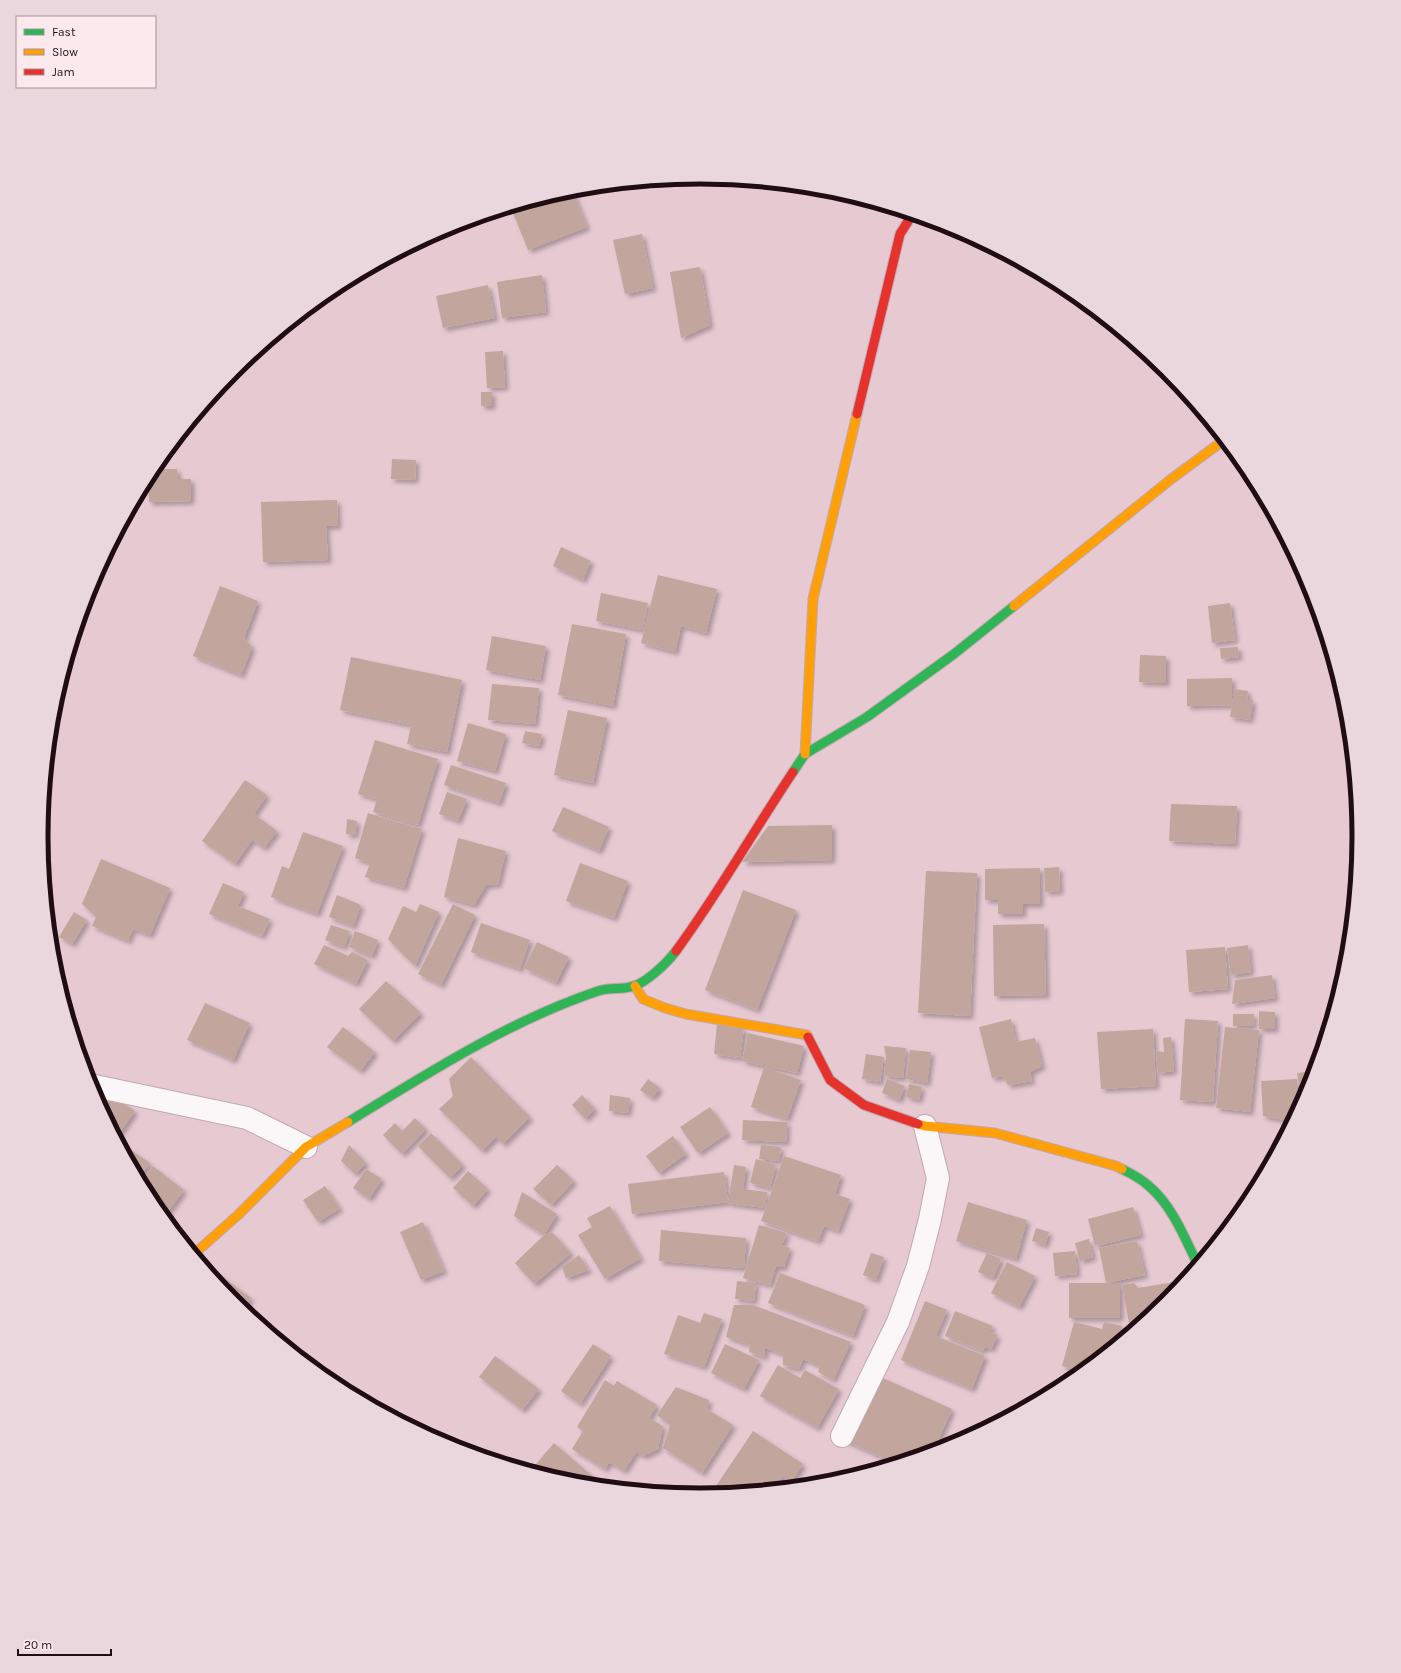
<svg xmlns="http://www.w3.org/2000/svg" width="1401" height="1673" font-family="Karla,sans-serif">
  <defs>
    <filter id="shadow"><feDropShadow dx="3.5" dy="3.5" stdDeviation="2" flood-color="#0004"/></filter>
  </defs>
  <rect width="100%" height="100%" fill="#e7c9d2"/>
  <path fill="#c2a59c" filter="url(#shadow)" d="M 572,190 L 587,227 L 528,250 L 511,208 Z
    M 642,234 L 653,288 L 625,294 L 613,240 Z
    M 700,267 L 710,325 L 681,338 L 670,272 Z
    M 542,275 L 546,312 L 502,318 L 497,282 Z
    M 488,285 L 495,318 L 443,328 L 436,296 Z
    M 503,351 L 505,387 L 487,388 L 485,352 Z
    M 481,392 L 492,392 L 492,406 L 481,406 Z
    M 392,459 L 416,460 L 415,480 L 391,479 Z
    M 153,469 L 177,469 L 178,479 L 191,479 L 191,501 L 149,502 L 148,478 Z
    M 337,500 L 338,526 L 326,526 L 328,560 L 263,562 L 261,502 Z
    M 561,547 L 591,561 L 583,580 L 553,566 Z
    M 658,575 L 717,589 L 706,633 L 681,626 L 675,652 L 641,643 Z
    M 220,586 L 258,601 L 244,638 L 252,647 L 241,675 L 193,656 Z
    M 601,593 L 648,603 L 643,630 L 596,621 Z
    M 1230,603 L 1235,640 L 1212,643 L 1208,606 Z
    M 572,624 L 626,634 L 613,706 L 558,695 Z
    M 492,636 L 546,646 L 540,680 L 486,670 Z
    M 1238,647 L 1239,657 L 1221,659 L 1220,648 Z
    M 1140,655 L 1166,656 L 1166,683 L 1139,682 Z
    M 351,657 L 462,680 L 447,752 L 407,744 L 411,725 L 340,710 Z
    M 1232,678 L 1232,703 L 1235,689 L 1248,691 L 1247,700 L 1253,700 L 1250,720 L 1230,717 L 1232,705 L 1187,706 L 1187,679 Z
    M 492,684 L 539,688 L 535,724 L 488,720 Z
    M 568,710 L 607,718 L 593,783 L 554,775 Z
    M 468,723 L 506,734 L 495,771 L 457,761 Z
    M 525,731 L 542,734 L 539,746 L 522,743 Z
    M 375,740 L 438,759 L 418,825 L 373,812 L 377,799 L 358,794 Z
    M 451,765 L 506,783 L 499,803 L 444,785 Z
    M 245,780 L 267,795 L 254,814 L 277,831 L 264,848 L 252,840 L 235,864 L 202,841 Z
    M 447,792 L 467,799 L 458,821 L 439,814 Z
    M 1171,804 L 1237,806 L 1235,844 L 1169,841 Z
    M 563,807 L 609,827 L 599,851 L 552,831 Z
    M 368,813 L 422,829 L 404,888 L 365,877 L 370,863 L 355,858 Z
    M 347,819 L 357,821 L 355,835 L 346,834 Z
    M 832,825 L 832,860 L 742,862 L 768,826 Z
    M 303,832 L 343,846 L 317,914 L 271,897 L 282,866 L 289,869 Z
    M 458,838 L 506,851 L 498,884 L 486,885 L 474,905 L 444,897 Z
    M 101,859 L 170,888 L 150,935 L 133,929 L 128,941 L 92,926 L 96,917 L 82,904 Z
    M 580,863 L 628,881 L 614,918 L 566,901 Z
    M 1059,867 L 1060,891 L 1045,892 L 1044,868 Z
    M 1040,868 L 1040,904 L 1023,904 L 1023,914 L 998,914 L 998,900 L 985,900 L 985,869 Z
    M 926,871 L 977,873 L 970,1016 L 918,1013 Z
    M 223,883 L 244,892 L 238,906 L 270,919 L 262,936 L 209,914 Z
    M 743,890 L 796,910 L 757,1010 L 705,990 Z
    M 337,895 L 361,905 L 353,926 L 329,917 Z
    M 420,904 L 439,912 L 415,966 L 388,939 L 403,906 L 416,912 Z
    M 453,904 L 475,915 L 441,985 L 418,974 Z
    M 74,912 L 87,920 L 72,944 L 59,937 Z
    M 481,923 L 530,940 L 520,969 L 471,952 Z
    M 1044,924 L 1046,995 L 994,996 L 993,925 Z
    M 331,925 L 350,931 L 344,947 L 325,940 Z
    M 355,931 L 378,940 L 372,956 L 349,947 Z
    M 537,942 L 569,957 L 556,983 L 524,968 Z
    M 324,945 L 348,956 L 352,952 L 368,960 L 356,984 L 314,964 Z
    M 1248,945 L 1251,972 L 1231,975 L 1227,948 Z
    M 1225,947 L 1228,989 L 1189,992 L 1186,950 Z
    M 1272,975 L 1275,998 L 1232,1004 L 1235,980 Z
    M 386,981 L 421,1013 L 393,1041 L 359,1009 Z
    M 205,1003 L 250,1023 L 233,1060 L 187,1040 Z
    M 1259,1011 L 1275,1012 L 1275,1029 L 1259,1029 Z
    M 1233,1014 L 1254,1014 L 1253,1026 L 1233,1026 Z
    M 1011,1019 L 1016,1042 L 1035,1038 L 1042,1066 L 1030,1072 L 1032,1081 L 1008,1085 L 1003,1076 L 992,1078 L 979,1027 Z
    M 1185,1019 L 1218,1021 L 1213,1102 L 1180,1100 Z
    M 717,1024 L 744,1028 L 740,1058 L 714,1054 Z
    M 343,1027 L 375,1052 L 360,1071 L 327,1047 Z
    M 1225,1027 L 1259,1030 L 1250,1112 L 1216,1108 Z
    M 1153,1029 L 1156,1086 L 1101,1089 L 1097,1032 Z
    M 748,1033 L 804,1046 L 797,1073 L 742,1061 Z
    M 1171,1037 L 1174,1071 L 1158,1073 L 1156,1051 L 1164,1052 L 1163,1038 Z
    M 884,1046 L 906,1048 L 903,1078 L 884,1076 L 886,1057 Z
    M 910,1050 L 931,1052 L 927,1083 L 906,1079 Z
    M 866,1054 L 884,1057 L 880,1082 L 862,1079 Z
    M 471,1057 L 530,1117 L 503,1144 L 496,1137 L 482,1151 L 439,1109 L 453,1096 L 449,1079 Z
    M 764,1067 L 801,1080 L 787,1119 L 751,1107 Z
    M 1315,1071 L 1310,1089 L 1305,1098 L 1301,1098 L 1297,1073 Z
    M 648,1079 L 660,1088 L 652,1098 L 640,1090 Z
    M 887,1079 L 905,1086 L 899,1100 L 882,1093 Z
    M 1297,1079 L 1299,1099 L 1297,1099 L 1305,1099 L 1287,1132 L 1283,1132 L 1285,1120 L 1263,1116 L 1261,1081 Z
    M 909,1084 L 922,1087 L 919,1100 L 906,1097 Z
    M 106,1091 L 135,1111 L 118,1135 L 115,1133 L 98,1102 Z
    M 582,1095 L 595,1109 L 585,1119 L 572,1105 Z
    M 610,1095 L 630,1098 L 628,1113 L 609,1111 Z
    M 710,1107 L 728,1133 L 698,1153 L 680,1127 Z
    M 415,1118 L 426,1129 L 402,1154 L 383,1135 L 395,1123 L 402,1131 Z
    M 743,1120 L 787,1122 L 786,1142 L 742,1140 Z
    M 431,1133 L 463,1165 L 450,1178 L 418,1146 Z
    M 673,1136 L 686,1154 L 659,1173 L 646,1156 Z
    M 119,1142 L 150,1163 L 139,1178 Z
    M 349,1145 L 366,1163 L 355,1174 L 341,1161 Z
    M 761,1145 L 781,1147 L 779,1161 L 759,1159 Z
    M 784,1156 L 841,1175 L 835,1194 L 850,1199 L 838,1231 L 824,1226 L 818,1241 L 761,1221 Z
    M 756,1159 L 776,1165 L 770,1188 L 750,1183 Z
    M 557,1165 L 574,1181 L 551,1205 L 533,1189 Z
    M 734,1165 L 746,1167 L 743,1189 L 767,1192 L 765,1208 L 728,1203 Z
    M 153,1166 L 184,1190 L 164,1217 L 152,1203 L 141,1182 Z
    M 366,1169 L 382,1179 L 369,1199 L 353,1188 Z
    M 468,1171 L 488,1189 L 473,1206 L 453,1188 Z
    M 724,1172 L 728,1202 L 632,1214 L 628,1184 Z
    M 325,1186 L 340,1208 L 318,1222 L 303,1200 Z
    M 522,1192 L 557,1214 L 544,1235 L 514,1216 Z
    M 968,1202 L 1027,1220 L 1016,1259 L 956,1241 Z
    M 610,1206 L 641,1258 L 605,1279 L 578,1235 L 592,1227 L 587,1218 Z
    M 1133,1207 L 1141,1235 L 1095,1246 L 1088,1219 Z
    M 423,1222 L 444,1271 L 421,1280 L 400,1232 Z
    M 759,1225 L 787,1233 L 782,1245 L 790,1248 L 784,1267 L 776,1267 L 770,1285 L 743,1278 Z
    M 1036,1228 L 1049,1232 L 1045,1245 L 1032,1241 Z
    M 661,1230 L 746,1238 L 744,1268 L 659,1261 Z
    M 552,1232 L 571,1253 L 534,1284 L 515,1263 L 544,1235 Z
    M 1089,1239 L 1093,1257 L 1080,1261 L 1075,1243 Z
    M 1137,1241 L 1145,1275 L 1106,1283 L 1099,1248 Z
    M 1075,1251 L 1077,1274 L 1055,1276 L 1053,1253 Z
    M 871,1253 L 884,1257 L 876,1280 L 863,1275 Z
    M 987,1253 L 1001,1259 L 993,1278 L 978,1272 Z
    M 579,1255 L 589,1270 L 566,1278 L 562,1267 Z
    M 201,1261 L 251,1298 L 242,1310 L 234,1303 L 201,1262 Z
    M 1007,1262 L 1035,1276 L 1019,1307 L 991,1293 Z
    M 780,1273 L 865,1305 L 853,1336 L 768,1303 Z
    M 1186,1280 L 1167,1303 L 1146,1320 L 1129,1323 L 1122,1285 L 1134,1283 L 1138,1288 Z
    M 737,1281 L 756,1283 L 754,1301 L 735,1299 Z
    M 1069,1283 L 1120,1283 L 1120,1318 L 1069,1318 Z
    M 925,1301 L 947,1310 L 936,1336 L 985,1356 L 972,1389 L 901,1360 Z
    M 734,1305 L 753,1305 L 851,1342 L 833,1380 L 818,1372 L 820,1366 L 803,1359 L 799,1369 L 783,1365 L 783,1354 L 765,1348 L 765,1357 L 749,1352 L 750,1345 L 726,1337 Z
    M 955,1311 L 993,1326 L 990,1332 L 998,1335 L 991,1349 L 985,1347 L 982,1351 L 945,1336 Z
    M 704,1313 L 722,1319 L 704,1367 L 664,1354 L 678,1315 L 700,1323 Z
    M 1074,1322 L 1102,1329 L 1104,1322 L 1122,1326 L 1118,1343 L 1084,1371 L 1062,1366 Z
    M 593,1344 L 611,1356 L 580,1404 L 561,1391 Z
    M 725,1344 L 759,1360 L 744,1389 L 711,1373 Z
    M 495,1356 L 539,1389 L 522,1410 L 479,1377 Z
    M 778,1365 L 800,1378 L 805,1370 L 839,1389 L 817,1428 L 760,1396 Z
    M 883,1378 L 952,1409 L 933,1452 L 922,1447 L 918,1456 L 901,1461 L 895,1458 L 893,1462 L 843,1440 L 860,1402 L 870,1406 Z
    M 605,1380 L 614,1386 L 617,1381 L 657,1405 L 649,1418 L 663,1426 L 658,1449 L 643,1456 L 636,1452 L 624,1471 L 609,1462 L 605,1469 L 572,1449 L 583,1431 L 577,1427 Z
    M 676,1387 L 709,1400 L 707,1409 L 733,1425 L 702,1473 L 663,1448 L 670,1425 L 657,1415 Z
    M 753,1431 L 803,1464 L 790,1484 L 783,1475 L 777,1485 L 782,1488 L 710,1495 Z
    M 554,1443 L 605,1487 L 572,1483 L 530,1471 Z
    M 622,1482 L 631,1489 L 617,1488 Z"/>
  <g fill="none" stroke-linecap="round" stroke-linejoin="round">
    <g stroke="#c0a9b0" stroke-width="24">
      <path id="street" d="M 90,1085 L 247,1118 L 306,1147
        M 842,1436 L 898,1322 L 918,1266 L 930,1219 L 938,1178 L 925,1126"/>
    </g>
    <g stroke="#c0a9b0" stroke-width="11">
      <path id="fast" d="M 793,772 L 805,754 L 867,717 L 954,654 L 1014,606
        M 348,1122 C 428,1073 509,1021 598,991 C 610,987 623,990 634,986 C 647,982 668,962 676,951
        M 1122,1169 C 1132,1174 1142,1179 1150,1187 C 1173,1207 1185,1239 1198,1265"/>
    </g>
    <g stroke="#c0a9b0" stroke-width="11">
      <path id="slow" d="M 1014,606 L 1170,480 L 1224,440
        M 805,754 L 813,599 L 857,414
        M 635,986 L 643,999 L 665,1008 L 686,1014 L 807,1035 L 808,1037
        M 918,1124 L 925,1126 L 995,1133 L 1116,1166 L 1122,1169
        M 194,1254 L 238,1215 L 306,1147 L 348,1122"/>
    </g>
    <g stroke="#c0a9b0" stroke-width="11">
      <path id="jam" d="M 857,414 L 900,234 L 912,215
        M 676,951 C 718,894 753,832 793,772
        M 808,1037 L 830,1080 L 864,1105 L 918,1124"/>
    </g>
    <use href="#street" stroke="#fbf7f8" stroke-width="22"/>
    <use href="#fast" stroke="#30b455" stroke-width="9"/>
    <use href="#slow" stroke="#ff9f0a" stroke-width="9"/>
    <use href="#jam" stroke="#e5322d" stroke-width="9"/>
  </g>
  <path d="M0 0H1401V1673H0ZM48 836a652 652 0 1 1 1304 0a652 652 0 1 1-1304 0Z" fill="#e9d7dd" fill-rule="evenodd"/>
  <path fill="none" stroke="#200d14" stroke-width="5" d="M48 836a652 652 0 1 1 1304 0a652 652 0 1 1-1304 0Z"/>
  <rect x="16" y="16" width="140" height="72" fill="#fbe9ee" stroke="#a39197"/>
  <rect x="24" y="29" width="20" height="6" fill="#30b455" stroke="#a39197"/>
  <text x="52" y="36" font-size="12" fill="#200d14">Fast</text>
  <rect x="24" y="49" width="20" height="6" fill="#ff9f0a" stroke="#a39197"/>
  <text x="52" y="56" font-size="12" fill="#200d14">Slow</text>
  <rect x="24" y="69" width="20" height="6" fill="#e5322d" stroke="#a39197"/>
  <text x="52" y="76" font-size="12" fill="#200d14">Jam</text>
  <path d="M18 1649v6h93v-6" fill="none" stroke="#200d14" stroke-width="2"/>
  <text x="24" y="1649" font-size="12" fill="#200d14" stroke="#fbe9ee" stroke-width="3" paint-order="stroke">20 m</text>
</svg>
